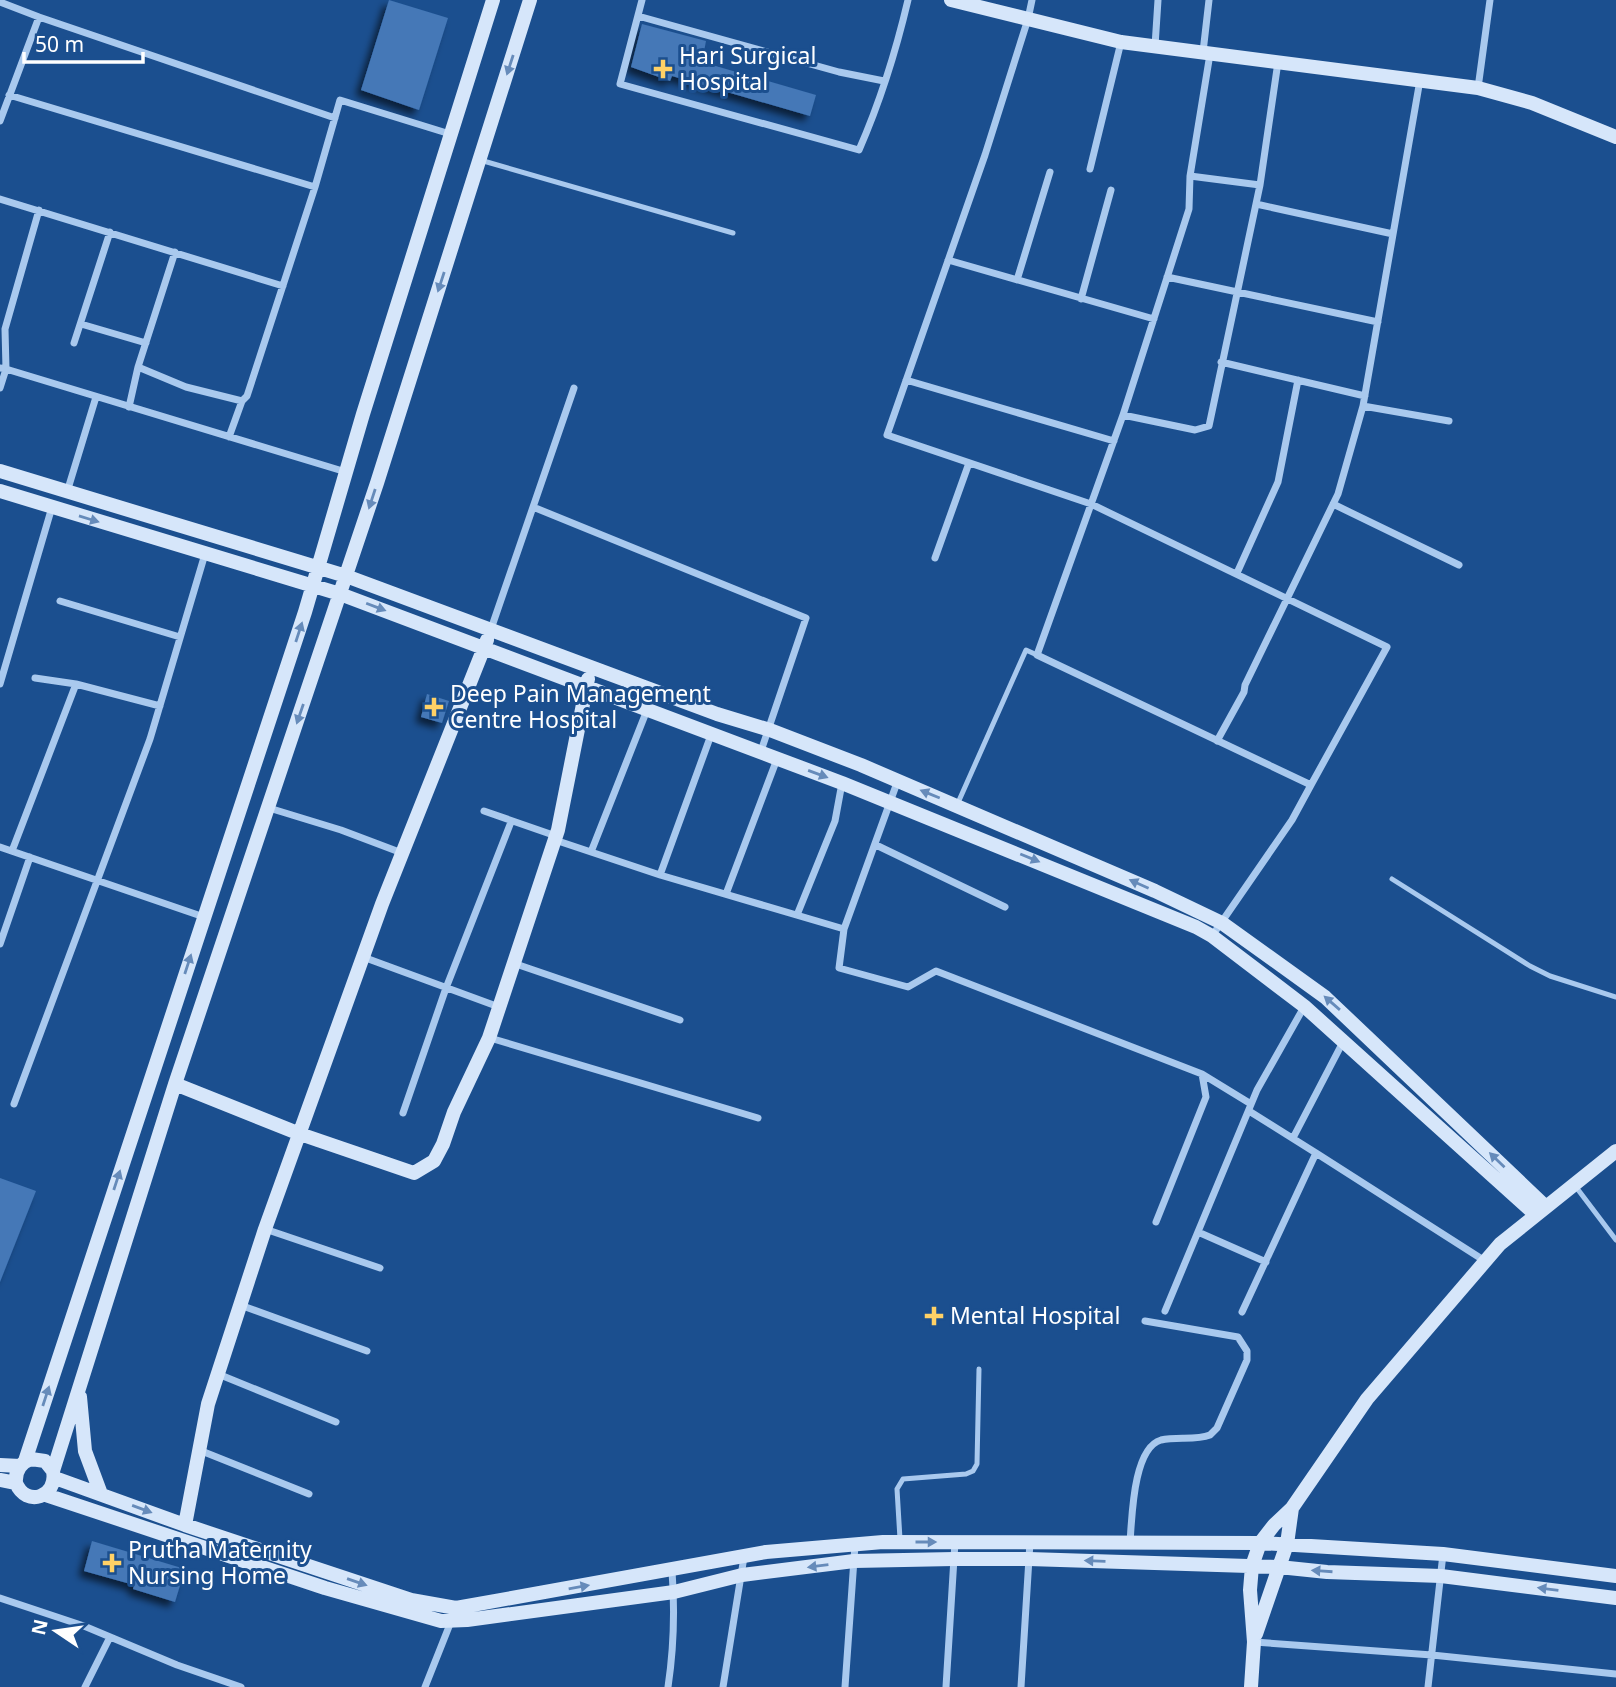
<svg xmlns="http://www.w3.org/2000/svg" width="1616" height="1687" font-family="'Noto Sans',sans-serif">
  <defs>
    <filter id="shadow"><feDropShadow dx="-5.5" dy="5.5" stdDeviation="3.5" flood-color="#0009"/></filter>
  </defs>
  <rect width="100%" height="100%" fill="#1b4f8f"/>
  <path fill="#4478b7" filter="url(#shadow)" d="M 389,0 L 448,18 L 419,110 L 361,90 Z
    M 642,24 L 706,41 L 702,62 L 816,95 L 810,116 L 672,76 L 670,81 L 631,67 Z
    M 427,694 L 449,701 L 442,723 L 421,717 Z
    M 0,1178 L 36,1191 L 0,1282 Z
    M 92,1541 L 185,1569 L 175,1602 L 133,1589 L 134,1585 L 84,1571 Z"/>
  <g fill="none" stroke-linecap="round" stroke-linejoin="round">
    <path stroke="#a9c9ee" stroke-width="5" d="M 480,160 L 733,233
      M 957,805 L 1026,650 L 1037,655
      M 1392,879 L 1530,966 L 1550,976 L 1616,997
      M 1576,1187 L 1616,1240
      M 900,1539 L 897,1489 L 903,1479 L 966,1474 L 973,1471 L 977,1464 L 979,1369"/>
    <path stroke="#a9c9ee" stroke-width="7" d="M 642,0 L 620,84 L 859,150 C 880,102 896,51 908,0
      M 1032,0 L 1028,19 L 985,155 L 887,435 L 1091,504 L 1387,647 L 1311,785
      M 0,2 L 39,17
      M 638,16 L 839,72 L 884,81
      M 1155,46 L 1158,0
      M 1203,52 L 1209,0
      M 1210,54 L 1190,176 L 1260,185 L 1278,62
      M 1420,80 L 1363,406 L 1449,421
      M 1478,88 L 1490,0
      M 9,95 L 315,187
      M 0,121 L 39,17 L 335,118
      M 1090,169 L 1121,42
      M 1190,176 L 1189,209 L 1123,415 L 1195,430 L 1209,426 L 1260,185
      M 0,199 L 283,286
      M 1256,204 L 1393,234
      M 948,260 L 1154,319
      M 1167,277 L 1378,322
      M 1017,280 L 1050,172
      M 1081,299 L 1111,190
      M 81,324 L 146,343
      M 74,343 L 110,232
      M 1221,362 L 1365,396
      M 138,367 L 186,387 L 242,401 L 247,396 L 315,187 L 340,100 L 450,134
      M 0,368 L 6,369 L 5,329 L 39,210
      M 906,380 L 1114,441
      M 0,388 L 6,369 L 346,472
      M 129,407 L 138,367 L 175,252
      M 1123,415 L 1037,655 L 1311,785 L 1292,820 L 1212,936
      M 229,437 L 242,401
      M 67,492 L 96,397
      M 1333,504 L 1459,565
      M 533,507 L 806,618 L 761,751
      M 935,558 L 969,463
      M 1237,573 L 1278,482 L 1298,380
      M 60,601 L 180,637
      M 491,629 L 574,388
      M 35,678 L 76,684 L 160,706
      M 0,684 L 52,507
      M 1217,741 L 1244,692 L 1245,685 L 1338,494 L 1363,406
      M 269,808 L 341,830 L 402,853
      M 484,811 L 556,836
      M 555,840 L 660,875 L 844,929 L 839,968 L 908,987 L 936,971 L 1202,1074 L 1206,1097 L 1156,1222
      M 876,845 L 1005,907
      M 0,847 L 204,917
      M 12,851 L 76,684
      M 591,852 L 647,710
      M 660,875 L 711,735
      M 726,894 L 777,759
      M 797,915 L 835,821 L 842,783
      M 844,929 L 898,780
      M 0,944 L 30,857
      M 363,957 L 499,1007
      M 513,963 L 680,1020
      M 490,1038 L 758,1118
      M 1202,1074 L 1251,1104
      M 14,1104 L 150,739 L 205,554
      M 1249,1111 L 1316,1153
      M 403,1113 L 446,988 L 511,822
      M 1293,1138 L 1344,1040
      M 265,1229 L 380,1268
      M 1198,1232 L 1266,1262
      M 240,1305 L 367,1351
      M 1165,1311 L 1257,1090 L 1304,1007
      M 1242,1312 L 1316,1153 L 1485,1261
      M 218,1374 L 336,1422
      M 199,1450 L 309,1494
      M 1130,1542 C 1132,1518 1133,1448 1161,1440 C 1177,1436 1195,1441 1210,1435 L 1217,1428 L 1247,1360 L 1247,1351 L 1238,1337 L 1145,1321
      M 0,1598 L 84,1626 L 177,1665 L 241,1687
      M 1254,1642 L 1432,1655 L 1616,1674
      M 85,1687 L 110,1637
      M 425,1687 L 452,1619
      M 668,1687 C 674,1647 675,1611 672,1571
      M 723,1687 L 744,1557
      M 845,1687 L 855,1545
      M 946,1687 L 955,1542
      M 1021,1687 L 1030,1542
      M 1428,1687 L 1443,1554"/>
    <path stroke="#d6e6fa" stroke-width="14" d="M 951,0 L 1121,42 L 1478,88 L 1532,103 L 1616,137
      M 0,471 L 346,576 L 717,714 L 770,730 L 861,765 L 1155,891 L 1222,923 L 1325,997 L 1546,1207
      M 0,491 L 340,594 L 842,783 L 1196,927 L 1212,936 L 1304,1006 L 1536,1215
      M 175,1084 L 300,1134 L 414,1173 L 434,1161 L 443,1144 L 454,1112 L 489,1038 L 558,830 L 588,679
      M 80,1397 L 85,1451 L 101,1494
      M 25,1461 L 305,612 L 363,414 L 493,0
      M 0,1465 L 20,1466
      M 53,1471 L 175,1084 L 377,483 L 530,0
      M 55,1478 L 185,1525 L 411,1600 L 456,1608 L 766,1552 L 883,1542 L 1260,1543 L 1443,1554 L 1616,1576
      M 0,1480 L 16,1483 C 26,1508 58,1497 53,1471 L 45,1461 L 31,1459 C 20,1463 15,1471 16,1483
      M 46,1495 L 325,1588 L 441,1621 L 467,1620 L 674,1592 L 742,1575 L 854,1561 L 954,1559 L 1029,1559 L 1279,1567 L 1327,1572 L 1441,1576 L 1616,1598
      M 185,1525 L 208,1404 L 265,1229 L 382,904 L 487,640
      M 1256,1634 L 1287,1544 L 1292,1508
      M 1251,1687 L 1254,1642 L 1250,1590 L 1252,1566 L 1260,1543 L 1274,1525 L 1292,1508 L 1367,1399 L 1500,1244 L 1616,1151"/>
  </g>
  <defs><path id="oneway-solid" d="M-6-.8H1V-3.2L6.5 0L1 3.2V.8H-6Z" transform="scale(1.75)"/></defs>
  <g fill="#668bba">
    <use href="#oneway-solid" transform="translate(510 65) rotate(108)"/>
    <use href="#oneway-solid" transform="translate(441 282) rotate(108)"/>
    <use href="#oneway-solid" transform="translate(372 499) rotate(108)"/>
    <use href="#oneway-solid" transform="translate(89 519) rotate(17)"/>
    <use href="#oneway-solid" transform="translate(376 607) rotate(21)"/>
    <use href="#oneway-solid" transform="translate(299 632) rotate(-72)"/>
    <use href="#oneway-solid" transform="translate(300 714) rotate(109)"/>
    <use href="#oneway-solid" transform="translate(818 774) rotate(20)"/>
    <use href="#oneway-solid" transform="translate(930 794) rotate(-158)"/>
    <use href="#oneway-solid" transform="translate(1030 858) rotate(22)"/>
    <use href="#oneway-solid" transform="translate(1139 884) rotate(-156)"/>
    <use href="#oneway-solid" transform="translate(188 964) rotate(-72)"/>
    <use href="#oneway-solid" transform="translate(1332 1003) rotate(-139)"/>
    <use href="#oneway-solid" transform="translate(1497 1160) rotate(-136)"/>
    <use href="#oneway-solid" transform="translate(117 1180) rotate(-72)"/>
    <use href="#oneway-solid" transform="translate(46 1396) rotate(-72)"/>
    <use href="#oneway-solid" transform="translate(142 1509) rotate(20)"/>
    <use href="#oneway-solid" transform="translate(926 1542)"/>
    <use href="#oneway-solid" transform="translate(1095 1561) rotate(-178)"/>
    <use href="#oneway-solid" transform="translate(818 1566) rotate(173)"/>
    <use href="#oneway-solid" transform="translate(1322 1571) rotate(-176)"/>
    <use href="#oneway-solid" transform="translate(357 1582) rotate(19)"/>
    <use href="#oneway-solid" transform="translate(579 1587) rotate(-10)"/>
    <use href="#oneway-solid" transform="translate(1548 1589) rotate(-173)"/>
  </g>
  <g fill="#ffd166" stroke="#1b4f8f" stroke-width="2.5">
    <path d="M659.5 58.5h7v7h7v7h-7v7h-7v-7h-7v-7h7z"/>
    <path d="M430.5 696.5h7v7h7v7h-7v7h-7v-7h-7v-7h7z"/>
    <path d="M930.5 1305.5h7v7h7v7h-7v7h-7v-7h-7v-7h7z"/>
    <path d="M108.5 1552.5h7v7h7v7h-7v7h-7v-7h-7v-7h7z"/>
  </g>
  <g text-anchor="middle" stroke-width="6" stroke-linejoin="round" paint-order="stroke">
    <g font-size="23" fill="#fff" stroke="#1b4f8f" text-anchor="start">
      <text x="679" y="64">Hari Surgical<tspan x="679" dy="26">Hospital</tspan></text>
      <text x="450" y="702">Deep Pain Management<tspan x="450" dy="26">Centre Hospital</tspan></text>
      <text x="950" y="1324">Mental Hospital</text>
      <text x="128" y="1558">Prutha Maternity<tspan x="128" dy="26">Nursing Home</tspan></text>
    </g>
  </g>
  <g transform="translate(56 1631) rotate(283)" stroke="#1b4f8f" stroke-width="5" paint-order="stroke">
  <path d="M0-5L12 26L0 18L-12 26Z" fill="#ffffff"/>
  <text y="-10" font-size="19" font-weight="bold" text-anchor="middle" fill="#ffffff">N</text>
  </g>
  <path d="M24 52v10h119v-10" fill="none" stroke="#ffffff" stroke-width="3.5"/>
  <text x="35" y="52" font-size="21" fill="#ffffff" stroke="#1b4f8f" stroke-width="5" paint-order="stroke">50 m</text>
</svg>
